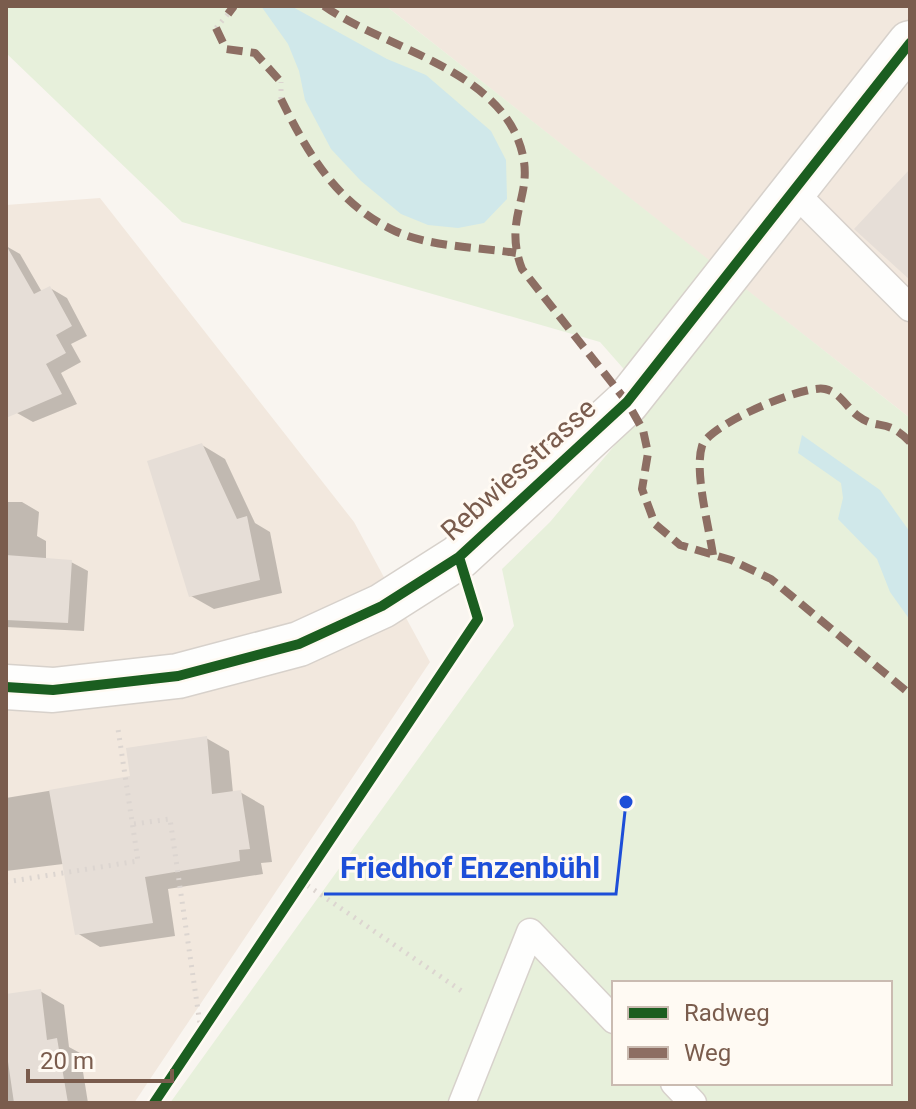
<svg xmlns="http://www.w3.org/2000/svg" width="916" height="1109" font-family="Roboto,sans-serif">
  <rect width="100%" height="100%" fill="#f9f5f0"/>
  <path fill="#f2e8de" d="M 386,6 L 910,6 L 910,418 L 680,238 Z
    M 100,198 L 354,522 L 430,662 L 134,1103 L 6,1103 L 6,205 Z"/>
  <path fill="#e7f0db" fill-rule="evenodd" d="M 6,6 L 386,6 L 910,418 L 910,1103 L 170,1103 L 514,626 L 502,569 L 550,522 L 652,401 L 600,342 L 182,222 L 6,53 ZM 614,983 L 890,983 L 890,1083 L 614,1083 Z"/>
  <path fill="#d0e8ea" d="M 261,6 L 291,6 L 387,59 L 426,75 L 491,131 L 506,160 L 507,199 L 484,223 L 458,228 L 428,225 L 401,214 L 361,181 L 331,149 L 305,100 L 299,71 L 288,44 Z
    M 802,435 L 880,490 L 910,532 L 910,620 L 890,592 L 877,559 L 838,519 L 843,498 L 841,483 L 798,453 Z"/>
  <path fill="#0003" d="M 6,246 L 20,254 L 42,292 L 50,288 L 67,298 L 87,336 L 71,344 L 81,362 L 61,373 L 77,404 L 33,422 L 17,413 L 6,394 Z
    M 202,445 L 225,459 L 255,523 L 270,532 L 282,593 L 214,609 L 191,596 Z
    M 6,502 L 22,502 L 39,512 L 37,536 L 46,541 L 46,560 L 71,562 L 88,571 L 84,631 L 6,627 Z
    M 206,738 L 229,751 L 233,793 L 240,792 L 264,806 L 272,862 L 261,863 L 263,874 L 168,889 L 175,936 L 100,947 L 77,933 L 63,864 L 6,871 L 6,798 L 132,777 Z
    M 40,991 L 64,1005 L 69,1047 L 80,1053 L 88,1103 L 6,1103 L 6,996 Z"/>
  <path fill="#e6ded7" d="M 910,169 L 910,280 L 854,229 Z
    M 6,245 L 34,294 L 50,286 L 72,326 L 56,335 L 66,353 L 46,364 L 62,394 L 6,418 Z
    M 202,443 L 237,519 L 247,516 L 260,580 L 189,597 L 147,461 Z
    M 6,555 L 72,560 L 68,623 L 6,620 Z
    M 207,736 L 212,794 L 241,790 L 250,849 L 239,850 L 240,861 L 145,877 L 153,923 L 75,935 L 49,790 L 130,776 L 126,748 Z
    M 41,989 L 47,1040 L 57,1038 L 68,1103 L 14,1103 L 6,1048 L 6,994 Z"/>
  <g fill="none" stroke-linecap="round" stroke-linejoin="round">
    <g stroke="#d7d1cb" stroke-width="29">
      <path id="service" d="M 793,191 L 910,308
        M 674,1083 L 693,1103
        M 462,1103 L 530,932 L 614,1020"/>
    </g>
    <g stroke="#d7d1cb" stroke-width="47">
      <path id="minor" d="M 6,687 L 53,690 L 178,676 L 299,644 L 382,606 L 459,557 L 627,402 L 910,43"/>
    </g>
    <path stroke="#dcd5d0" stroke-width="5" stroke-dasharray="2 6" stroke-linecap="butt" d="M 216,28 L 228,14
      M 281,99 L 281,82
      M 134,824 L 170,819 L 201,1031
      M 301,881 L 466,994
      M 6,882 L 138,861 L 118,729
      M 6,1101 L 6,1103"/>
    <use href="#service" stroke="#fefefd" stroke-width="26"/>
    <use href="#minor" stroke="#fefefd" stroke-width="44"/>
    <path stroke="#8d6e63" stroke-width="8" stroke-dasharray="16 8" stroke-linecap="butt" d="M 324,6 C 385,49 505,70 523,156 C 532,198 503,219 522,269 L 627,402 L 643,430 L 648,453 L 642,489 L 655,524 L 680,545 L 731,560 L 771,579 L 910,694
      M 228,14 L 234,6
      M 216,28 L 226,49 L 255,53 L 281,82
      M 281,99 C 308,154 337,204 395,231 C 430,247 478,247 516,253
      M 713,555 C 709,527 694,472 702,446 C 708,425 804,384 825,389 C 841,393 846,407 858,416 C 878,431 886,417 910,442"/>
    <g stroke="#fffaf3" stroke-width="15">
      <path id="cycleway" d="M 6,687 L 53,690 L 178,676 L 299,644 L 382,606 L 459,557 L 627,402 L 910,43
        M 154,1103 L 478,619 L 459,557"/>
    </g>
    <use href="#cycleway" stroke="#1b5e20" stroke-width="10"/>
  </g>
  <g text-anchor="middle" stroke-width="6" stroke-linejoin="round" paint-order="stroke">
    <g font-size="28" fill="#7a5c4d" stroke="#fffaf3">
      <text transform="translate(518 469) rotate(-42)" y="10">Rebwiesstrasse</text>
    </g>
  </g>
  <path fill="none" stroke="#1d4ed8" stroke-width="3" d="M626 802L616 894H324"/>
  <circle fill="#1d4ed8" stroke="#fffaf3" stroke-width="3" cx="626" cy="802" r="8"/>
  <g font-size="30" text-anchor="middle" font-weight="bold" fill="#1d4ed8" stroke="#fffaf3" stroke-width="6" stroke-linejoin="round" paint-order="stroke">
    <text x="470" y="878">Friedhof Enzenbühl</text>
  </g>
  <rect width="916" height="1109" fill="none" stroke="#7a5c4d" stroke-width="16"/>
  <rect x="612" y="981" width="280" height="104" fill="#fffaf3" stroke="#cabbb1" stroke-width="2"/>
  <rect x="628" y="1007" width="40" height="12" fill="#1b5e20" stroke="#cabbb1" stroke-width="2"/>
  <text x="684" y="1021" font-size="24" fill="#7a5c4d">Radweg</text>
  <rect x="628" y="1047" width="40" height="12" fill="#8d6e63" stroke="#cabbb1" stroke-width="2"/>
  <text x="684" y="1061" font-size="24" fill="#7a5c4d">Weg</text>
  <path d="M28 1069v12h144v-12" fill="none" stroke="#7a5c4d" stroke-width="4"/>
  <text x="40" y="1069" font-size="24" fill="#7a5c4d" stroke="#fffaf3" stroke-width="6" paint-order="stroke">20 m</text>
</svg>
